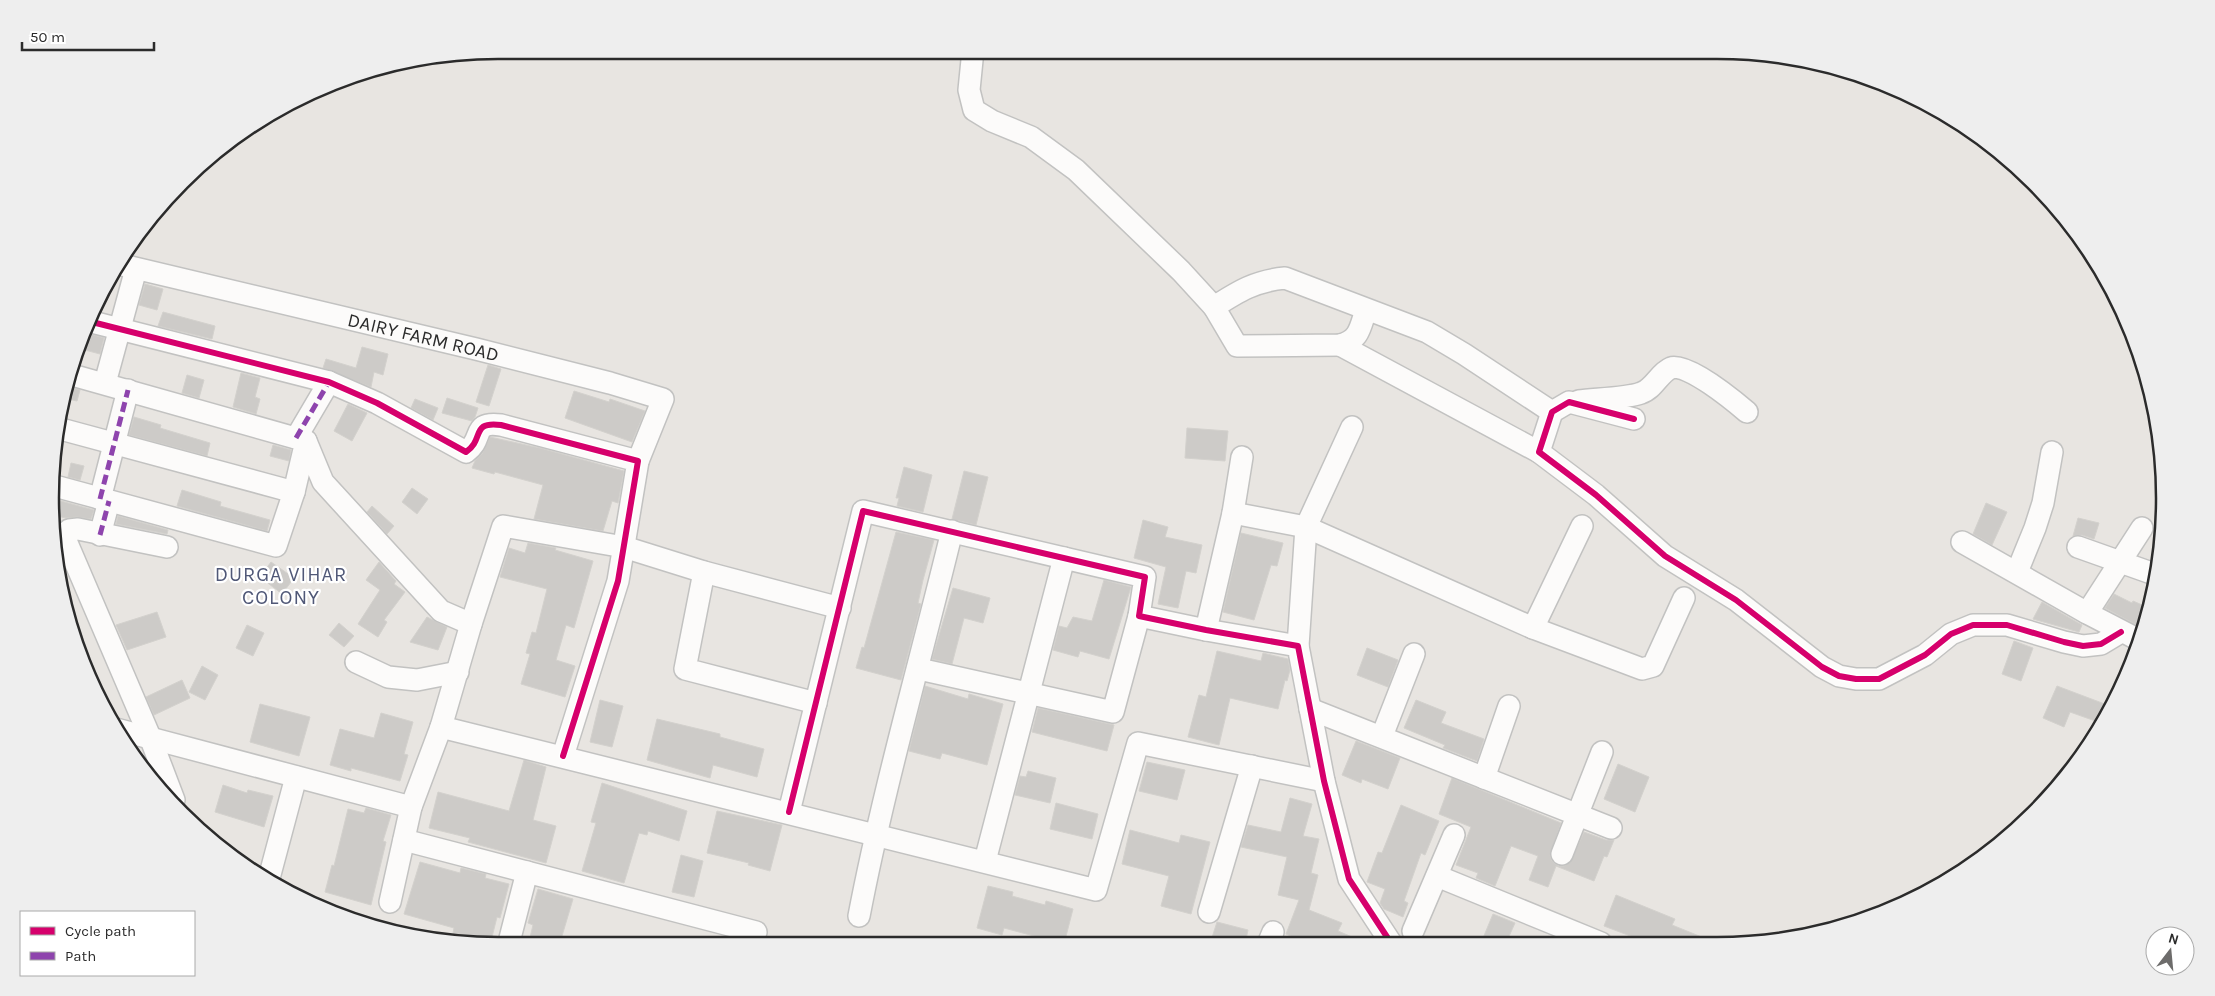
<svg xmlns="http://www.w3.org/2000/svg" width="2215" height="996" font-family="Karla,sans-serif">
  <rect width="100%" height="100%" fill="#e8e5e1"/>
  <path fill="#cdcbc8" stroke="#d3d1cd" d="M 145,284 L 163,289 L 157,310 L 139,305 Z
    M 163,312 L 215,326 L 212,339 L 158,326 Z
    M 90,334 L 104,338 L 100,354 L 85,350 Z
    M 362,347 L 388,354 L 383,375 L 374,372 L 371,387 L 323,368 L 326,359 L 356,368 Z
    M 488,365 L 501,369 L 489,406 L 476,402 Z
    M 241,373 L 260,378 L 255,397 L 260,399 L 256,414 L 233,407 Z
    M 187,375 L 204,380 L 199,398 L 182,393 Z
    M 68,387 L 80,390 L 77,401 L 64,398 Z
    M 574,391 L 609,402 L 610,399 L 645,411 L 632,442 L 565,418 Z
    M 447,398 L 478,408 L 475,417 L 472,421 L 442,413 Z
    M 415,399 L 438,408 L 433,420 L 411,408 Z
    M 348,404 L 367,413 L 352,441 L 334,431 Z
    M 134,417 L 161,425 L 160,428 L 210,443 L 207,456 L 129,435 Z
    M 1187,428 L 1228,431 L 1225,461 L 1185,458 Z
    M 490,437 L 540,448 L 624,471 L 618,503 L 612,501 L 603,531 L 534,519 L 543,485 L 495,472 L 494,474 L 472,468 L 475,461 L 482,454 Z
    M 273,445 L 291,450 L 289,461 L 270,456 Z
    M 71,463 L 84,466 L 80,480 L 68,477 Z
    M 904,467 L 932,475 L 923,512 L 897,506 L 899,498 L 896,498 Z
    M 964,471 L 988,477 L 976,525 L 952,519 Z
    M 412,488 L 428,499 L 417,514 L 402,502 Z
    M 182,490 L 221,502 L 220,506 L 270,520 L 267,531 L 177,506 Z
    M 50,498 L 94,510 L 91,519 L 77,517 L 66,518 L 52,515 Z
    M 1986,503 L 2007,512 L 1992,545 L 1973,534 Z
    M 372,506 L 394,526 L 387,534 L 367,512 Z
    M 118,516 L 168,530 L 167,534 L 116,524 Z
    M 2078,518 L 2099,523 L 2094,539 L 2082,535 L 2073,536 Z
    M 1143,520 L 1168,527 L 1165,537 L 1202,545 L 1196,573 L 1186,571 L 1178,608 L 1158,604 L 1166,567 L 1134,558 Z
    M 896,532 L 934,540 L 923,580 L 918,603 L 921,604 L 901,680 L 856,668 L 862,647 L 864,648 Z
    M 1241,533 L 1283,543 L 1277,566 L 1271,565 L 1254,620 L 1223,612 Z
    M 528,543 L 556,548 L 555,550 L 593,561 L 574,628 L 566,625 L 556,660 L 575,666 L 565,697 L 521,684 L 530,654 L 526,653 L 532,632 L 536,633 L 547,589 L 500,577 L 509,548 L 525,553 Z
    M 271,562 L 294,578 L 282,594 L 260,577 Z
    M 379,562 L 396,581 L 394,584 L 405,592 L 384,620 L 387,622 L 378,637 L 358,624 L 380,590 L 366,580 Z
    M 1104,580 L 1131,587 L 1109,659 L 1080,651 L 1078,657 L 1053,650 L 1059,626 L 1067,628 L 1073,617 L 1092,621 Z
    M 953,588 L 990,598 L 983,623 L 964,618 L 952,664 L 932,659 Z
    M 2114,594 L 2132,603 L 2133,601 L 2149,608 L 2144,629 L 2105,608 Z
    M 2042,602 L 2082,625 L 2079,632 L 2033,619 Z
    M 157,612 L 166,637 L 127,650 L 116,625 Z
    M 427,617 L 447,627 L 438,650 L 410,642 Z
    M 339,623 L 354,636 L 344,647 L 329,635 Z
    M 247,625 L 264,633 L 253,656 L 236,648 Z
    M 2014,641 L 2033,648 L 2021,681 L 2002,674 Z
    M 1367,648 L 1398,660 L 1388,687 L 1357,675 Z
    M 1217,651 L 1261,661 L 1263,653 L 1288,659 L 1290,670 L 1287,681 L 1285,680 L 1278,709 L 1230,698 L 1219,745 L 1188,737 L 1199,695 L 1206,697 Z
    M 202,666 L 218,675 L 205,700 L 189,692 Z
    M 182,680 L 190,698 L 154,715 L 146,697 Z
    M 925,686 L 968,699 L 969,694 L 1003,704 L 987,765 L 942,753 L 940,759 L 909,751 Z
    M 2057,686 L 2110,706 L 2101,723 L 2070,712 L 2064,727 L 2043,718 Z
    M 600,700 L 623,706 L 612,747 L 590,742 Z
    M 1416,700 L 1446,712 L 1441,723 L 1484,739 L 1477,761 L 1443,748 L 1445,745 L 1404,728 Z
    M 260,704 L 310,717 L 299,756 L 250,742 Z
    M 1038,708 L 1114,725 L 1107,751 L 1032,732 Z
    M 381,713 L 413,722 L 404,754 L 408,755 L 400,781 L 351,768 L 351,771 L 330,765 L 340,729 L 374,738 Z
    M 657,719 L 720,734 L 720,737 L 764,749 L 757,777 L 713,765 L 710,778 L 647,760 Z
    M 1356,741 L 1400,758 L 1388,789 L 1362,779 L 1361,783 L 1342,775 Z
    M 524,760 L 546,767 L 533,820 L 556,826 L 546,863 L 468,842 L 470,838 L 429,828 L 438,792 L 509,811 Z
    M 1147,762 L 1185,770 L 1177,800 L 1139,791 Z
    M 1618,764 L 1649,777 L 1635,812 L 1604,799 Z
    M 1028,771 L 1056,778 L 1050,803 L 1015,795 L 1020,776 L 1026,777 Z
    M 1452,778 L 1561,823 L 1550,855 L 1552,861 L 1558,866 L 1564,866 L 1570,863 L 1584,832 L 1606,840 L 1614,840 L 1607,857 L 1604,856 L 1594,881 L 1556,866 L 1548,887 L 1529,880 L 1538,856 L 1511,846 L 1495,886 L 1476,878 L 1478,873 L 1456,865 L 1471,827 L 1439,814 Z
    M 602,783 L 687,811 L 679,841 L 648,831 L 647,835 L 639,833 L 624,883 L 582,871 L 596,823 L 591,822 Z
    M 223,785 L 247,793 L 248,790 L 273,796 L 264,827 L 215,812 Z
    M 1290,798 L 1312,804 L 1303,836 L 1319,839 L 1311,873 L 1318,875 L 1309,910 L 1342,923 L 1338,931 L 1366,943 L 1309,944 L 1286,934 L 1299,900 L 1278,895 L 1287,857 L 1241,847 L 1248,825 L 1281,832 Z
    M 1056,803 L 1098,814 L 1092,839 L 1050,829 Z
    M 1401,805 L 1439,821 L 1425,855 L 1421,853 L 1404,901 L 1408,903 L 1403,917 L 1384,909 L 1380,903 L 1385,889 L 1367,882 L 1378,852 L 1382,853 Z
    M 366,808 L 391,815 L 383,841 L 386,842 L 371,905 L 325,892 L 332,865 L 334,866 L 348,809 L 364,813 Z
    M 717,811 L 782,825 L 770,871 L 748,865 L 749,863 L 707,853 Z
    M 1130,830 L 1179,843 L 1181,835 L 1210,842 L 1191,914 L 1161,906 L 1169,876 L 1122,864 Z
    M 681,855 L 703,861 L 694,897 L 672,892 Z
    M 420,862 L 460,873 L 461,868 L 486,874 L 485,878 L 509,884 L 500,918 L 497,917 L 490,945 L 475,942 L 453,933 L 454,928 L 404,914 Z
    M 988,886 L 1013,892 L 1012,896 L 1045,905 L 1046,901 L 1073,909 L 1064,944 L 1004,928 L 1002,935 L 977,928 Z
    M 538,889 L 573,899 L 559,946 L 528,946 L 533,925 L 528,923 Z
    M 1616,895 L 1675,919 L 1672,925 L 1714,942 L 1631,943 L 1633,937 L 1604,926 Z
    M 1493,914 L 1515,923 L 1506,943 L 1481,943 Z
    M 1217,922 L 1248,930 L 1245,944 L 1210,944 Z"/>
  <g fill="none" stroke-linecap="round" stroke-linejoin="round">
    <g stroke="#c2c2c1" stroke-width="24">
      <g id="minor">
        <path d="M 973,50 L 969,90 L 974,110 L 992,121 L 1031,137 L 1076,170 L 1181,271 L 1214,307 L 1237,346 L 1340,345 C 1360,340 1360,327 1366,310"/>
        <path id="s1" d="M 118,264 L 476,349 L 610,383 L 663,399 L 638,461"/>
        <path d="M 1214,307 C 1239,291 1255,281 1285,278 L 1427,332 L 1464,354 L 1552,412"/>
        <path d="M 92,322 L 329,382 L 377,403 L 466,452 C 485,439 470,421 501,425 L 638,461 L 618,581 L 563,756"/>
        <path d="M 1340,345 L 1539,452"/>
        <path d="M 105,383 L 136,269"/>
        <path d="M 1579,401 C 1594,399 1629,398 1641,393 C 1654,389 1659,373 1671,368 C 1687,362 1734,401 1747,412"/>
        <path d="M 1634,419 L 1569,402 L 1552,412 L 1539,452 L 1596,495 L 1665,556 L 1736,600 L 1822,667 L 1839,676 L 1856,679 L 1879,679 L 1925,655 L 1951,634 L 1973,625 L 2007,625 L 2064,642 L 2083,646 L 2101,644 L 2121,632"/>
        <path d="M 57,428 L 294,492"/>
        <path d="M 296,438 L 329,382"/>
        <path d="M 306,441 L 323,482 L 441,611 L 471,624"/>
        <path d="M 51,485 L 276,546 L 294,492 L 306,441 L 72,375"/>
        <path d="M 100,499 L 128,390"/>
        <path d="M 1233,513 L 1306,527 L 1533,628 L 1642,669 L 1653,666 L 1684,598"/>
        <path d="M 100,535 L 109,501"/>
        <path d="M 1962,542 L 2087,613 L 2141,641"/>
        <path d="M 167,547 L 78,529 L 69,530 L 64,536 L 150,737 L 174,800"/>
        <path d="M 2078,547 L 2157,575"/>
        <path d="M 704,572 L 685,669 L 816,703"/>
        <path d="M 2017,572 L 2035,528 L 2043,503 L 2052,452"/>
        <path d="M 2087,613 L 2142,528"/>
        <path d="M 1533,628 L 1582,526"/>
        <path d="M 1206,630 L 1233,513 L 1242,457"/>
        <path d="M 1298,646 L 1306,527 L 1352,427"/>
        <path d="M 356,662 L 388,677 L 417,680 L 458,672"/>
        <path d="M 919,669 L 1113,712 L 1139,616"/>
        <path d="M 1310,709 L 1611,828"/>
        <path d="M 441,727 L 1096,890 L 1138,743 L 1324,781"/>
        <path d="M 116,729 L 411,807"/>
        <path d="M 1382,736 L 1414,654"/>
        <path d="M 1484,778 L 1509,706"/>
        <path d="M 789,812 L 863,511 L 1145,577 L 1139,616 L 1206,630 L 1298,646 L 1324,781 L 1349,879 L 1391,943"/>
        <path d="M 404,840 L 756,932"/>
        <path d="M 1562,854 L 1602,752"/>
        <path d="M 985,861 L 1064,558"/>
        <path d="M 1437,876 L 1601,943"/>
        <path d="M 268,882 L 296,777"/>
        <path d="M 390,902 L 411,807 L 441,727 L 471,624 L 503,526 L 624,547 L 704,572 L 840,608"/>
        <path d="M 1209,912 L 1252,766"/>
        <path d="M 859,916 C 884,786 921,659 952,531"/>
        <path d="M 1413,931 L 1454,835"/>
        <path d="M 1268,944 L 1273,932"/>
        <path d="M 508,946 L 527,872"/>
      </g>
    </g>
    <use href="#minor" stroke="#fcfbfa" stroke-width="21"/>
    <path stroke="#8e44ad" stroke-width="5" stroke-dasharray="10 5" stroke-linecap="butt" d="M 296,438 L 329,382
      M 100,499 L 128,390
      M 100,535 L 109,501"/>
    <g stroke="#fff" stroke-width="9">
      <path id="cycleway" d="M 92,322 L 329,382 L 377,403 L 466,452 C 485,439 470,421 501,425 L 638,461 L 618,581 L 563,756
        M 1634,419 L 1569,402 L 1552,412 L 1539,452 L 1596,495 L 1665,556 L 1736,600 L 1822,667 L 1839,676 L 1856,679 L 1879,679 L 1925,655 L 1951,634 L 1973,625 L 2007,625 L 2064,642 L 2083,646 L 2101,644 L 2121,632
        M 789,812 L 863,511 L 1145,577 L 1139,616 L 1206,630 L 1298,646 L 1324,781 L 1349,879 L 1391,943"/>
    </g>
    <use href="#cycleway" stroke="#d6006c" stroke-width="6"/>
  </g>
  <g text-anchor="middle" stroke-width="4.5" stroke-linejoin="round" paint-order="stroke">
    <g font-size="19" fill="#2b2b2b" stroke="#fff">
      <text dy="7" stroke="none"><textPath href="#s1" startOffset="314">DAIRY FARM ROAD</textPath></text>
    </g>
    <g font-size="20" letter-spacing="1" fill="#505877" stroke="#fff">
      <text x="281" y="581">DURGA VIHAR<tspan x="281" dy="23">COLONY</tspan></text>
    </g>
  </g>
  <path d="M0 0H2215V996H0ZM498 59H1717A439 439 0 0 1 2156 498V498A439 439 0 0 1 1717 937H498A439 439 0 0 1 59 498V498A439 439 0 0 1 498 59Z" fill="#eee" fill-rule="evenodd"/>
  <path fill="none" stroke="#2b2b2b" stroke-width="2.5" d="M498 59H1717A439 439 0 0 1 2156 498V498A439 439 0 0 1 1717 937H498A439 439 0 0 1 59 498V498A439 439 0 0 1 498 59Z"/>
  <rect x="20" y="911" width="175" height="65" fill="#ffffff" stroke="#aaaaaa"/>
  <rect x="30" y="927" width="25" height="8" fill="#d6006c" stroke="#aaaaaa"/>
  <text x="65" y="936" font-size="15" fill="#2b2b2b">Cycle path</text>
  <rect x="30" y="952" width="25" height="8" fill="#8e44ad" stroke="#aaaaaa"/>
  <text x="65" y="961" font-size="15" fill="#2b2b2b">Path</text>
  <g transform="translate(2170 951) rotate(16)"><circle r="24" fill="#ffffff" stroke="#aaaaaa"/>
  <path d="M0-4L9 19L0 12L-9 19Z" fill="#6d6c6b"/>
  <text y="-8" font-size="14" font-weight="bold" text-anchor="middle" fill="#2b2b2b">N</text>
  </g>
  <path d="M22 42v8h132v-8" fill="none" stroke="#2b2b2b" stroke-width="2.5"/>
  <text x="30" y="42" font-size="15" fill="#2b2b2b" stroke="#ffffff" stroke-width="4" paint-order="stroke">50 m</text>
</svg>
